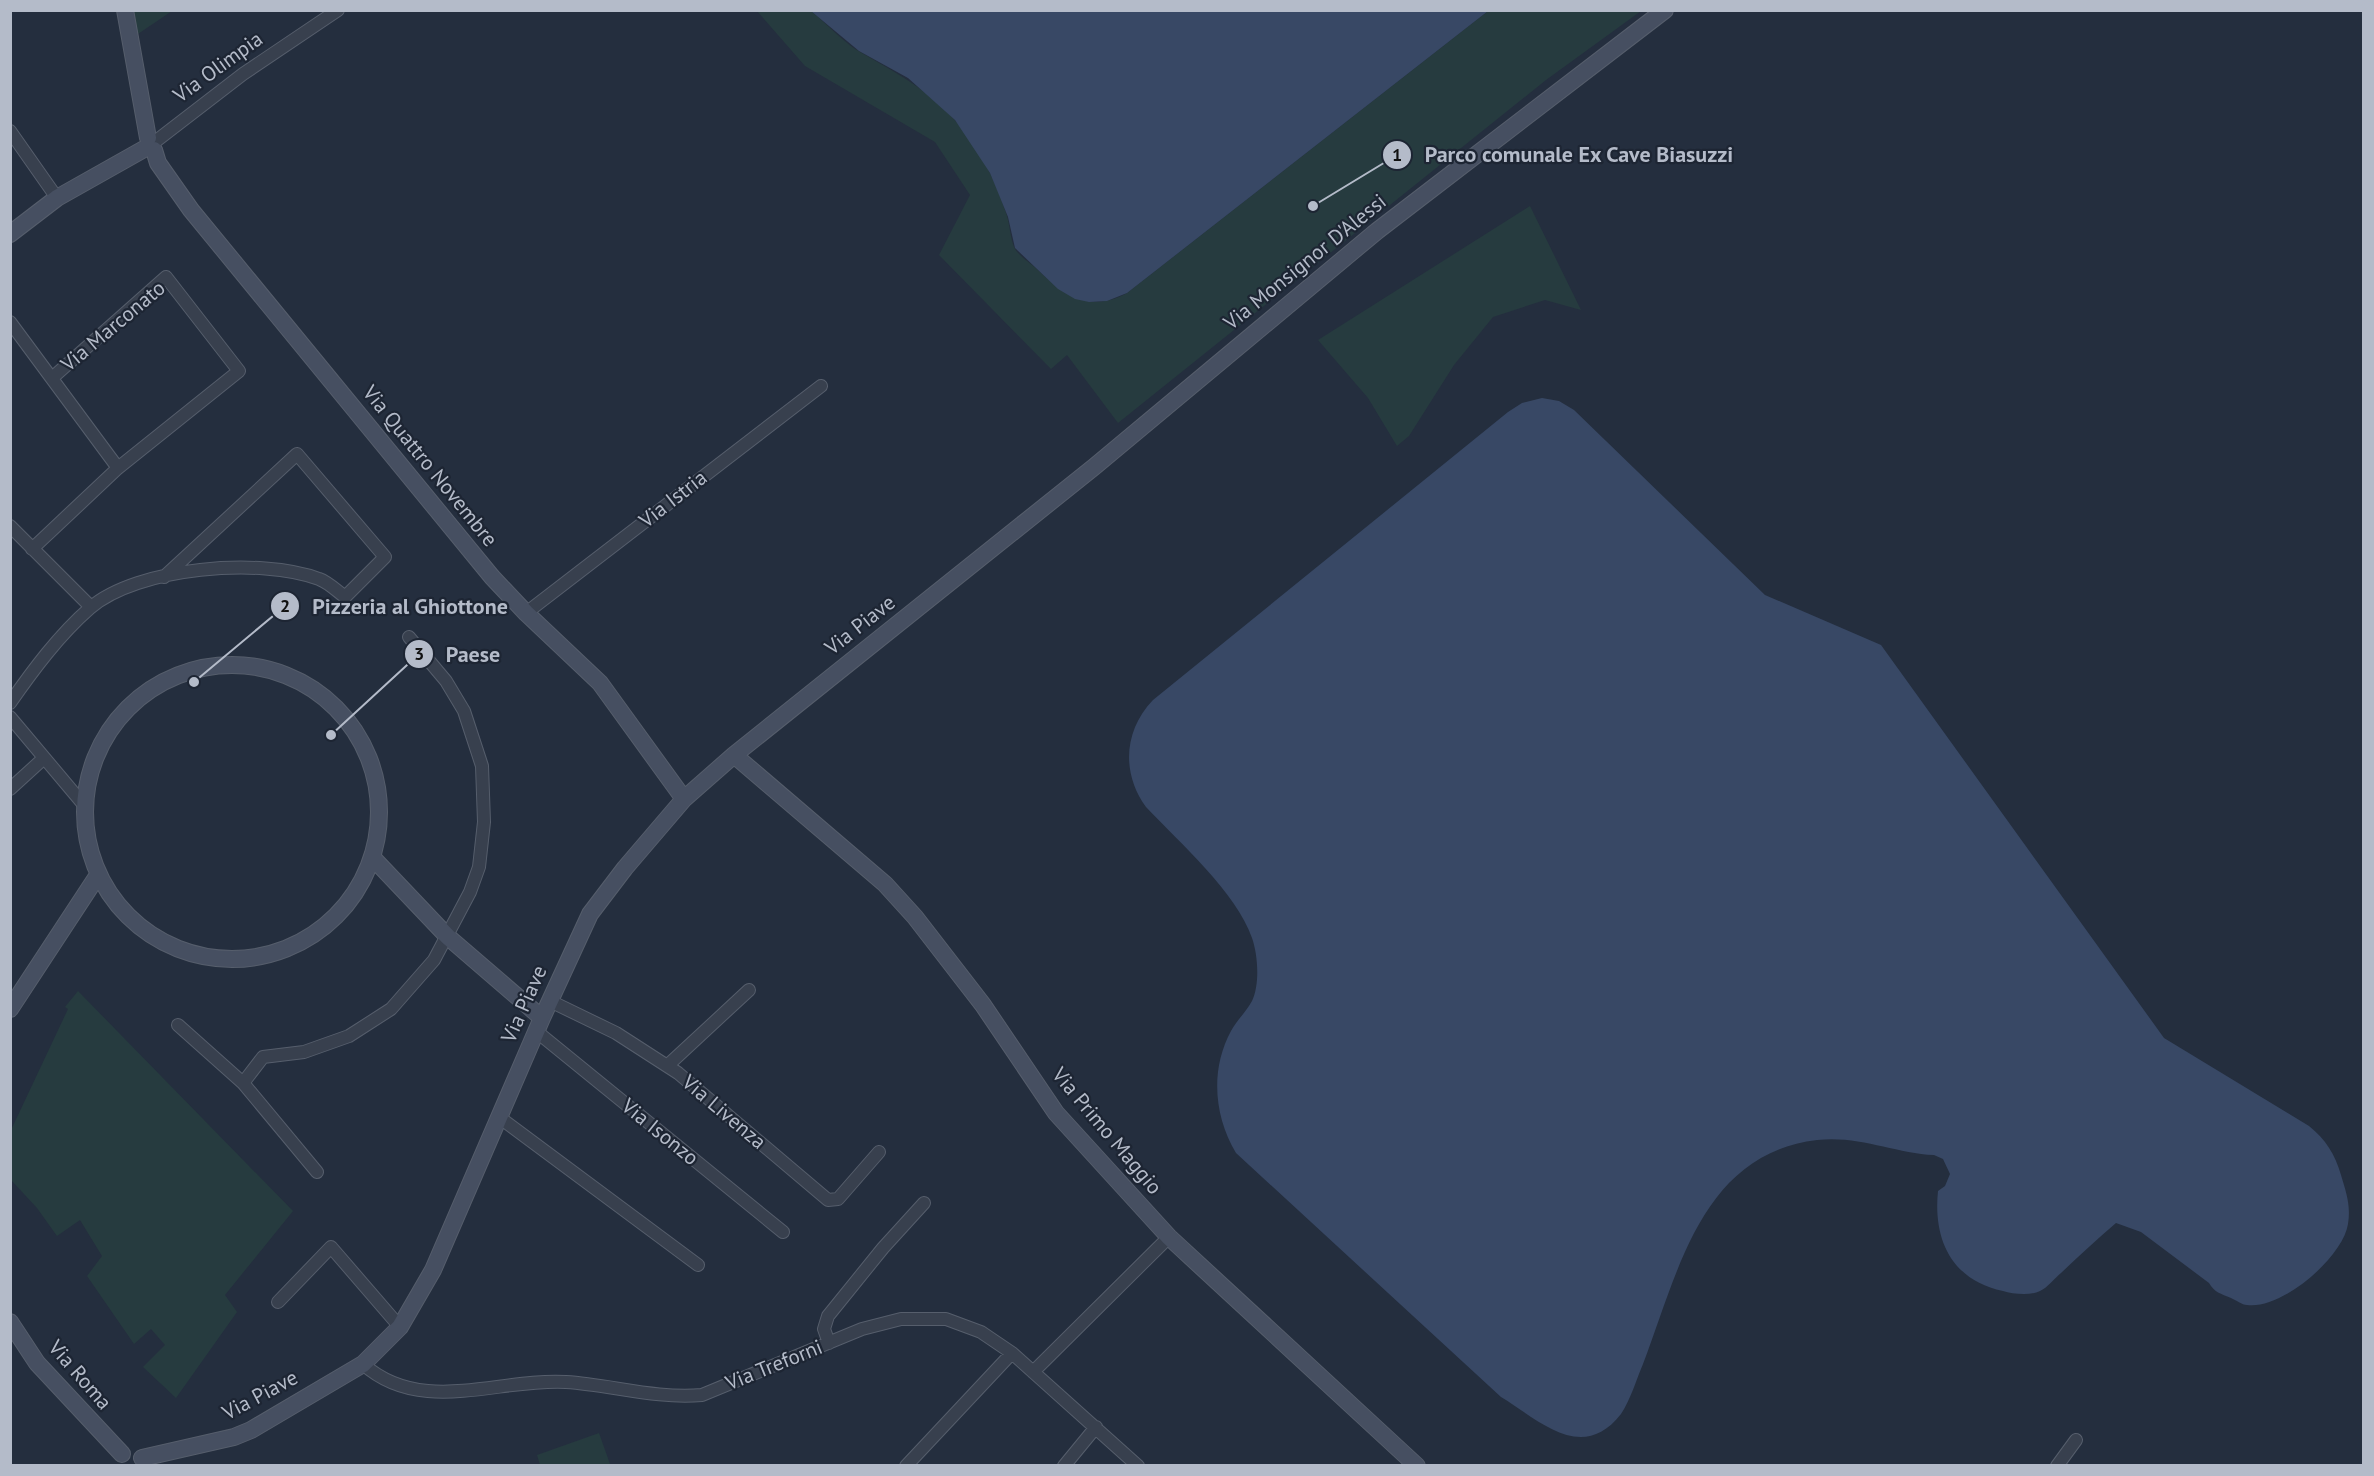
<svg xmlns="http://www.w3.org/2000/svg" width="2374" height="1476" font-family="'PT Sans',sans-serif">
  <rect width="100%" height="100%" fill="#242e3e"/>
  <path fill="#263b3f" d="M 129,10 L 172,11 L 135,36 Z
    M 757,11 L 811,11 C 827,24 843,42 860,52 C 896,73 924,87 953,118 C 978,145 995,179 1006,213 C 1010,224 1010,239 1015,249 C 1020,257 1032,264 1039,271 C 1065,296 1091,313 1127,293 L 1488,11 L 1641,11 L 1546,80 L 1118,423 L 1067,355 L 1051,369 L 939,255 L 970,195 L 935,142 L 805,66 Z
    M 1530,206 L 1581,310 L 1545,300 L 1493,317 L 1454,365 L 1409,436 L 1397,446 L 1368,398 L 1318,340 Z
    M 78,991 L 293,1211 L 225,1295 L 237,1312 L 176,1398 L 143,1367 L 165,1345 L 151,1329 L 134,1344 L 87,1276 L 102,1256 L 80,1220 L 57,1236 L 37,1208 L 11,1180 L 11,1130 L 68,1009 L 65,1007 Z
    M 599,1433 L 610,1464 L 540,1465 L 537,1455 Z"/>
  <path fill="#384865" d="M 811,11 L 1488,11 L 1127,293 L 1107,301 L 1089,302 L 1075,299 L 1058,289 L 1015,248 L 1008,217 L 990,173 L 955,120 L 908,78 L 859,51 Z
    M 1542,398 L 1559,401 L 1574,410 L 1765,595 L 1881,645 L 2164,1038 L 2309,1126 C 2326,1140 2335,1154 2341,1175 C 2346,1192 2351,1205 2348,1224 C 2343,1257 2282,1310 2247,1305 C 2242,1305 2236,1300 2231,1298 C 2221,1294 2214,1292 2209,1283 L 2141,1232 L 2116,1223 C 2097,1239 2079,1256 2061,1273 C 2055,1278 2047,1288 2040,1291 C 2030,1296 2013,1294 2003,1291 C 1951,1280 1933,1239 1938,1191 L 1945,1186 L 1950,1174 L 1943,1159 L 1934,1155 C 1895,1153 1858,1135 1817,1140 C 1701,1154 1678,1273 1643,1364 C 1636,1380 1631,1399 1621,1414 C 1582,1464 1539,1420 1501,1397 L 1236,1153 C 1214,1116 1210,1070 1231,1031 C 1237,1020 1246,1012 1252,1001 C 1260,984 1258,955 1252,938 C 1237,893 1179,842 1146,807 C 1121,773 1124,730 1153,700 L 1508,412 L 1522,403 Z"/>
  <g fill="none" stroke-linecap="round" stroke-linejoin="round">
    <g stroke="#565e6c" stroke-width="14">
      <path id="street" d="M 10,131 L 57,198
        M 156,141 L 243,74 L 338,10
        M 10,322 L 118,468
        M 10,526 L 91,607
        M 32,549 L 118,468 L 239,371 L 166,277 L 52,378
        M 526,613 L 821,386
        M 10,703 C 33,670 59,635 90,608 C 137,567 261,557 319,579 C 328,582 337,591 345,597 L 385,557 L 297,454 L 164,577
        M 10,717 L 84,805
        M 10,789 L 44,758
        M 550,1001 L 616,1033 L 678,1073 L 828,1200 L 838,1199 L 879,1152
        M 178,1025 L 243,1083 L 263,1057 L 304,1052 L 349,1036 L 391,1009 L 434,960 L 470,892 L 479,867 L 484,822 L 482,766 L 464,711 L 446,681 L 409,637
        M 536,1031 L 783,1232
        M 667,1066 L 749,990
        M 243,1083 L 317,1172
        M 499,1117 L 698,1265
        M 278,1302 L 331,1247 L 400,1327
        M 829,1343 L 824,1329 L 828,1316 L 883,1248 L 924,1203
        M 363,1364 C 421,1416 498,1378 566,1382 C 612,1385 655,1399 702,1395 L 862,1329 L 901,1319 L 946,1319 L 981,1332 L 1012,1353 L 1138,1466
        M 1033,1372 L 1169,1237
        M 906,1466 L 1012,1353
        M 1064,1466 L 1096,1427
        M 2057,1466 L 2076,1440"/>
    </g>
    <g stroke="#565e6c" stroke-width="18">
      <path id="secondary" d="M 125,10 L 148,138
        M 154,150 L 158,163 L 191,210 L 492,577 L 526,613 L 600,683 L 684,799
        M 10,234 L 57,198 L 144,149
        M85 812a147 147 0 1 1 294 0a147 147 0 1 1-294 0Z
        M 734,755 L 885,884 L 915,917 L 983,1005 L 1056,1113 L 1169,1237 L 1417,1466
        M 372,857 L 448,937 L 542,1018
        M 10,1009 L 98,875
        M 10,1322 L 37,1363 L 122,1454
        M 142,1458 L 234,1437 L 251,1430 L 363,1364 L 400,1327 L 433,1270 L 542,1018 L 590,914 L 625,868 L 684,799 L 734,755 L 1094,467 L 1377,231 L 1665,10"/>
    </g>
    <use href="#street" stroke="#38404e" stroke-width="12"/>
    <use href="#secondary" stroke="#464f61" stroke-width="16"/>
  </g>
  <g text-anchor="middle" stroke-width="4.5" stroke-linejoin="round" paint-order="stroke">
    <g font-size="21" fill="#b4bbc9" stroke="#1d2533">
      <text transform="translate(218 67) rotate(-36)" y="7">Via Olimpia</text>
      <text transform="translate(1305 262) rotate(-39)" y="7">Via Monsignor D'Alessi</text>
      <text transform="translate(113 326) rotate(-40)" y="7">Via Marconato</text>
      <text transform="translate(430 466) rotate(51)" y="7">Via Quattro Novembre</text>
      <text transform="translate(673 499) rotate(-38)" y="7">Via Istria</text>
      <text transform="translate(860 625) rotate(-38)" y="7">Via Piave</text>
      <text transform="translate(524 1004) rotate(-66)" y="7">Via Piave</text>
      <text transform="translate(724 1112) rotate(40)" y="7">Via Livenza</text>
      <text transform="translate(1107 1131) rotate(50)" y="7">Via Primo Maggio</text>
      <text transform="translate(660 1132) rotate(39)" y="7">Via Isonzo</text>
      <text transform="translate(774 1365) rotate(-22)" y="7">Via Treforni</text>
      <text transform="translate(80 1375) rotate(49)" y="7">Via Roma</text>
      <text transform="translate(260 1395) rotate(-28)" y="7">Via Piave</text>
    </g>
  </g>
  <path fill="none" stroke="#b4bbc9" stroke-width="2" d="M1313 206L1397 155M194 682L285 606M331 735L419 654"/>
  <g fill="#b4bbc9" stroke="#1d2533" stroke-width="2">
    <circle cx="1313" cy="206" r="6"/>
    <circle cx="194" cy="682" r="6"/>
    <circle cx="331" cy="735" r="6"/>
    <circle cx="1397" cy="155" r="15"/>
    <circle cx="285" cy="606" r="15"/>
    <circle cx="419" cy="654" r="15"/>
  </g>
  <g font-size="18" text-anchor="middle" font-weight="bold" fill="#111">
    <text x="1397" y="161">1</text>
    <text x="285" y="612">2</text>
    <text x="419" y="660">3</text>
  </g>
  <g font-size="22" text-anchor="middle" font-weight="bold" fill="#b4bbc9" stroke="#1d2533" stroke-width="4.5" stroke-linejoin="round" paint-order="stroke">
    <text x="1579" y="162">Parco comunale Ex Cave Biasuzzi</text>
    <text x="410" y="614">Pizzeria al Ghiottone</text>
    <text x="473" y="662">Paese</text>
  </g>
  <rect width="2374" height="1476" fill="none" stroke="#b4bbc9" stroke-width="24"/>
</svg>
